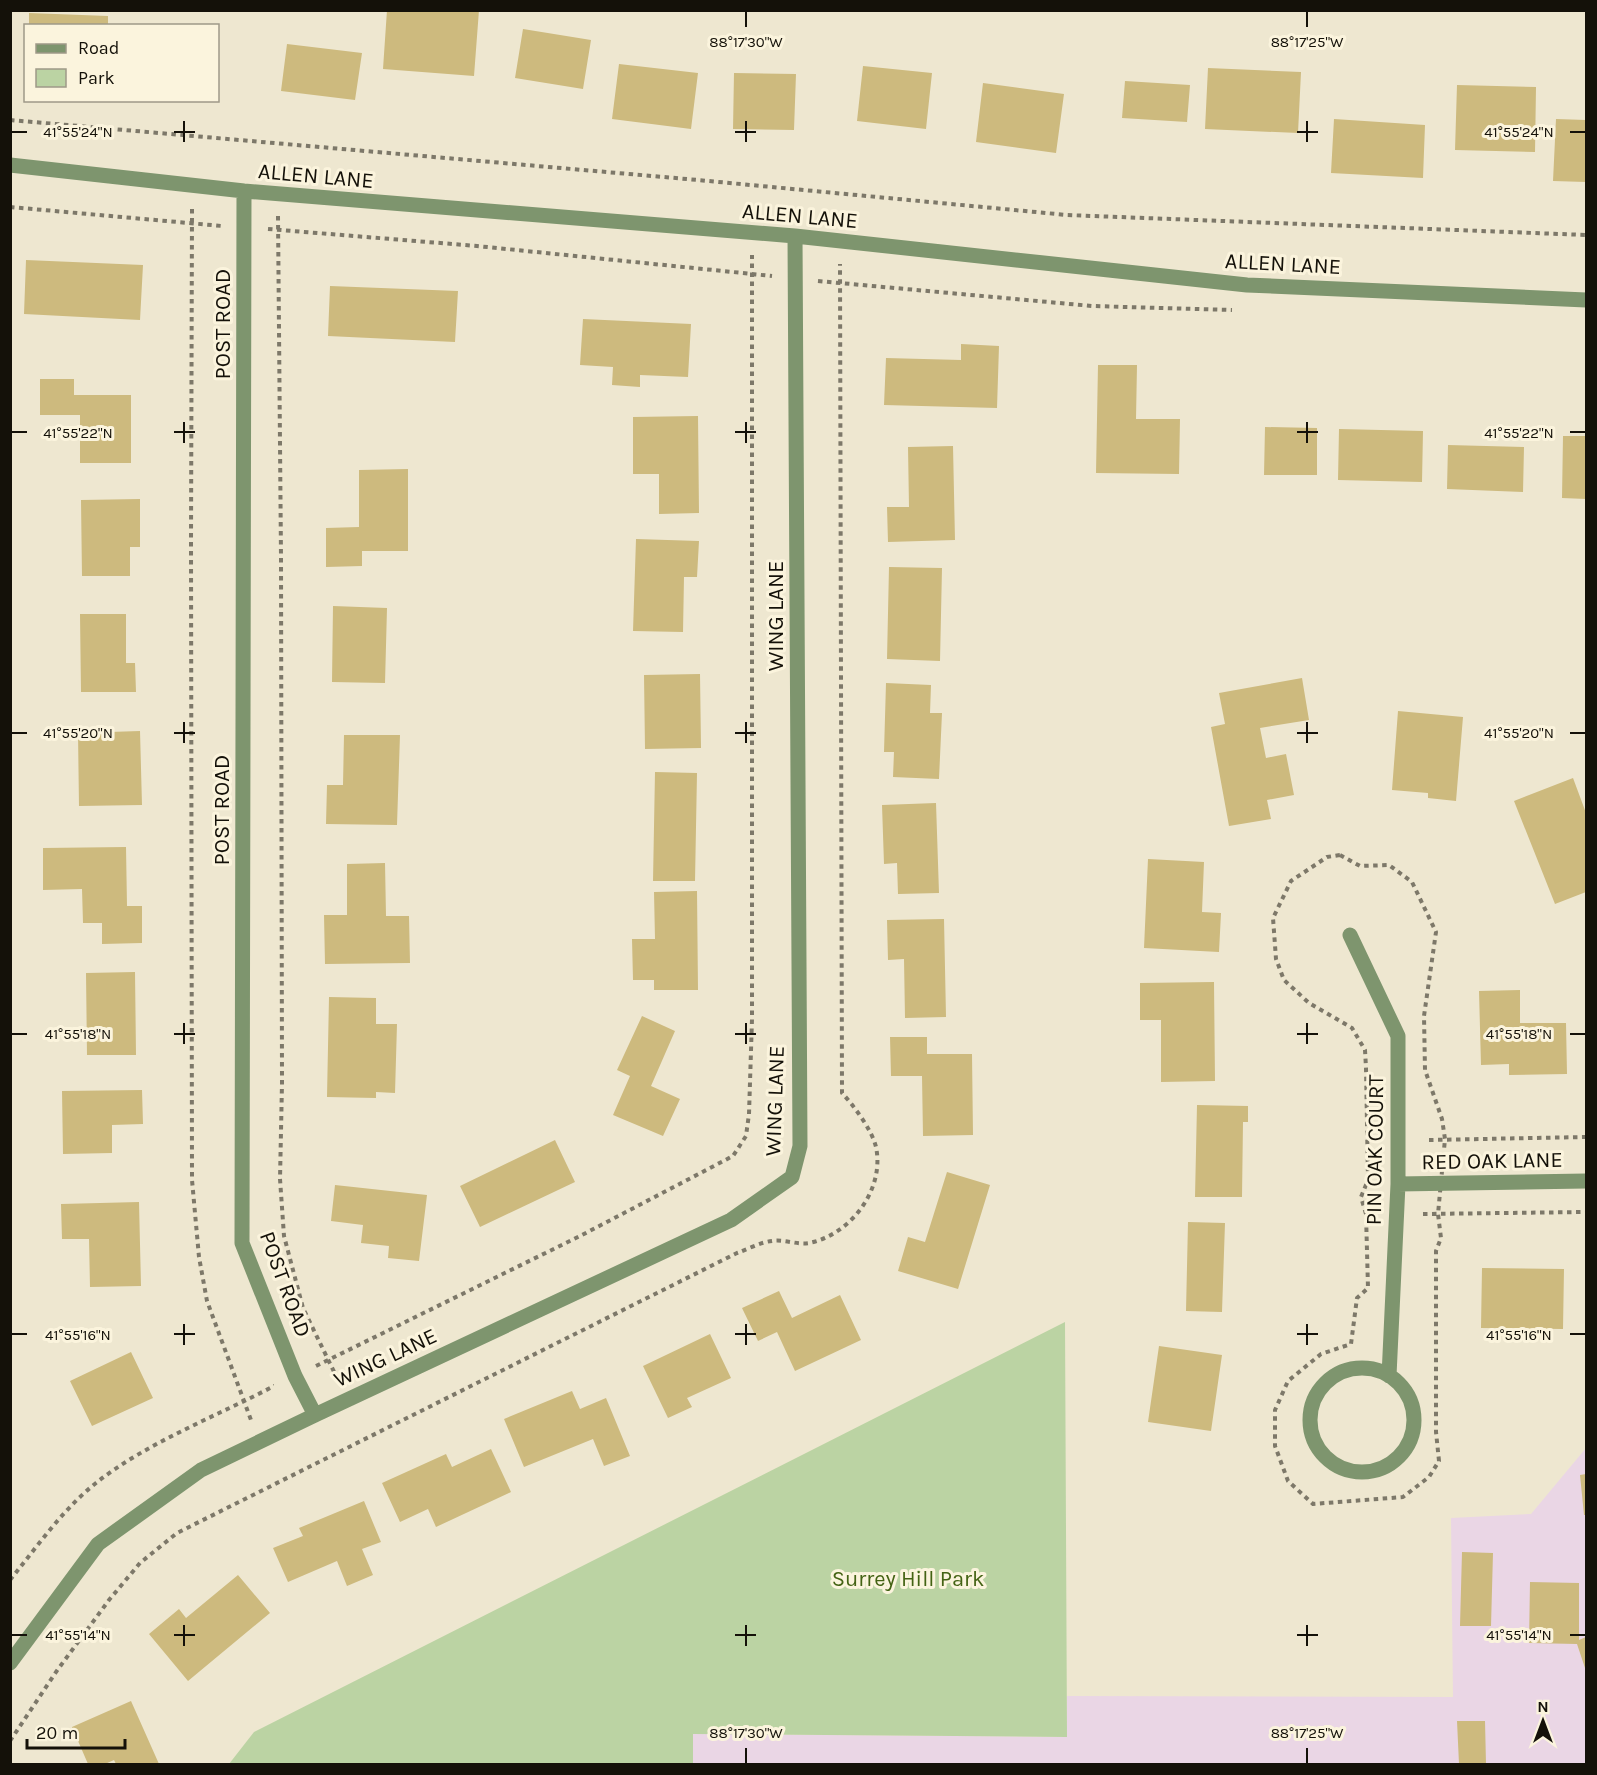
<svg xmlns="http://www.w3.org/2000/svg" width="1597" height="1775" font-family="Karla,sans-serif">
  <rect width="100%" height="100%" fill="#eee7d0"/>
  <path fill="#ead6e5" d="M 1586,1448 L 1586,1764 L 693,1764 L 693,1734 L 1066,1737 L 1067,1696 L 1453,1697 L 1451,1518 L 1531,1514 Z"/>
  <path fill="#bbd3a3" d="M 1065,1322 L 1067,1737 L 693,1734 L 693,1764 L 229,1764 L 254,1732 Z"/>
  <path fill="#cdba7e" d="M 387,10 L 479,10 L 474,76 L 383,69 Z
    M 29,13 L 108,16 L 108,26 L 29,26 Z
    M 523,29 L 591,40 L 583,89 L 515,78 Z
    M 287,44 L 362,53 L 355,100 L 281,91 Z
    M 619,64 L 698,73 L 691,129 L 612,119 Z
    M 863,66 L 932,73 L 926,129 L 857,121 Z
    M 1208,68 L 1301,72 L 1298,133 L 1205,129 Z
    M 734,73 L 796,74 L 794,130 L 733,129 Z
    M 1125,81 L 1190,85 L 1187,122 L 1122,118 Z
    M 983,83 L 1064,94 L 1056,153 L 976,142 Z
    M 1457,85 L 1536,87 L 1535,152 L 1455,150 Z
    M 1334,119 L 1425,125 L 1423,178 L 1331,173 Z
    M 1556,119 L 1586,120 L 1586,182 L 1553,181 Z
    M 26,260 L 143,265 L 140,320 L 24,314 Z
    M 330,286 L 458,291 L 455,342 L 328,336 Z
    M 583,319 L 691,324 L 688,377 L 640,375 L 640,387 L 612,385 L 613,367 L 580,365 Z
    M 961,344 L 999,346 L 997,408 L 884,405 L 886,358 L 961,360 Z
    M 1098,365 L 1137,365 L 1136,419 L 1180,419 L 1179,474 L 1096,473 Z
    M 40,379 L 74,379 L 74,395 L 131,395 L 131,463 L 80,463 L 80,415 L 40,415 Z
    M 698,416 L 699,513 L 659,514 L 659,474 L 633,474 L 633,417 Z
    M 1265,427 L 1317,428 L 1317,475 L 1264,475 Z
    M 1339,429 L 1423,431 L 1422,482 L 1338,480 Z
    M 1563,436 L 1586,436 L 1586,499 L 1562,498 Z
    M 1448,445 L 1524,447 L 1523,492 L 1447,489 Z
    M 953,446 L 955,540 L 888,542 L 887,507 L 909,507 L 908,447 Z
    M 408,469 L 408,551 L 362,551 L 362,566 L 326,567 L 326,528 L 359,527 L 359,470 Z
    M 140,499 L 140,547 L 130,547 L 130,576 L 82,576 L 81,500 Z
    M 636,539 L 699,541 L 697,577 L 684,577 L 683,632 L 633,631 Z
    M 889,567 L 942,568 L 940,661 L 887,659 Z
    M 333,606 L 387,608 L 385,683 L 332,682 Z
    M 80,614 L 126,614 L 126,663 L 135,663 L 136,692 L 81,692 Z
    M 700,674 L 701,748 L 645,749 L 644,675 Z
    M 1302,678 L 1309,720 L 1260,728 L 1266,758 L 1286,754 L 1294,795 L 1267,800 L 1271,819 L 1229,826 L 1211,727 L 1225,724 L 1219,693 Z
    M 886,683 L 931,685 L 930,713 L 942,713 L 939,779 L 893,777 L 894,752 L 884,752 Z
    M 1398,711 L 1463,717 L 1456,801 L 1428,798 L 1428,793 L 1392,790 Z
    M 140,731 L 142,805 L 79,806 L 78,733 Z
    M 344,735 L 400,735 L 397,825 L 326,824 L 327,785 L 343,785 Z
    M 655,772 L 697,773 L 695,881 L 653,881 Z
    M 1573,778 L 1586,813 L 1586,892 L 1555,904 L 1514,801 Z
    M 936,803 L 939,893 L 898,894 L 897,863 L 884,864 L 882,805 Z
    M 126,847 L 127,906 L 142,906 L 142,943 L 102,944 L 102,923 L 83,923 L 82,889 L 43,890 L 43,848 Z
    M 1148,859 L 1204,862 L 1202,912 L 1221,913 L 1219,952 L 1144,948 Z
    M 385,863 L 386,916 L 409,916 L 410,963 L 325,964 L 324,915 L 347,915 L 347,864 Z
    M 697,891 L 698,990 L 654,990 L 654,980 L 633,980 L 632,939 L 655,939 L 654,892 Z
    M 944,919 L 946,1017 L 905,1018 L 904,959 L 888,960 L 887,920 Z
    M 135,972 L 136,1055 L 87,1055 L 86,973 Z
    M 1214,982 L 1215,1081 L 1161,1082 L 1161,1020 L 1140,1020 L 1140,983 Z
    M 1520,990 L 1520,1023 L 1566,1023 L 1567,1074 L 1509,1075 L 1509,1064 L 1481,1065 L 1479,991 Z
    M 329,997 L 376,998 L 376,1024 L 397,1024 L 395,1093 L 376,1092 L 376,1098 L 327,1097 Z
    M 642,1016 L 675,1031 L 651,1086 L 680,1099 L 663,1136 L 613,1115 L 630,1076 L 617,1070 Z
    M 890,1037 L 927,1037 L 927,1054 L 972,1054 L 973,1135 L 923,1136 L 922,1076 L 891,1076 Z
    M 142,1090 L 143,1124 L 112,1125 L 112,1153 L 63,1154 L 62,1091 Z
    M 1197,1105 L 1248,1106 L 1248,1122 L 1243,1122 L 1242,1197 L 1195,1197 Z
    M 555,1140 L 575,1182 L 480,1227 L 460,1186 Z
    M 947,1172 L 990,1185 L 958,1289 L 898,1271 L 908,1237 L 925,1242 Z
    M 335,1185 L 427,1195 L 419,1261 L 388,1258 L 389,1246 L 361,1243 L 363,1225 L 331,1221 Z
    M 139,1202 L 141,1286 L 90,1287 L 89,1239 L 62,1239 L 61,1204 Z
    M 1188,1222 L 1225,1223 L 1222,1312 L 1186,1311 Z
    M 1482,1268 L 1564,1269 L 1563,1329 L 1481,1328 Z
    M 779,1291 L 792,1318 L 840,1295 L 861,1340 L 795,1371 L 777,1332 L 758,1341 L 742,1308 Z
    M 710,1334 L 731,1378 L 687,1398 L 692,1407 L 668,1418 L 643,1366 Z
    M 1159,1346 L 1222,1355 L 1211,1431 L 1148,1422 Z
    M 131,1352 L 153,1398 L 92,1426 L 70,1381 Z
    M 572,1391 L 580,1409 L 606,1398 L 630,1456 L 604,1466 L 593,1439 L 524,1467 L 504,1419 Z
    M 491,1449 L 511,1492 L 436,1527 L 428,1509 L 400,1522 L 382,1483 L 446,1454 L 452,1467 Z
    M 1586,1474 L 1586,1515 L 1584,1515 L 1580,1475 Z
    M 364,1501 L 381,1542 L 362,1549 L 373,1575 L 347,1586 L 337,1561 L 288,1582 L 273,1548 L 303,1536 L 299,1528 Z
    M 1462,1552 L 1493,1553 L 1491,1626 L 1460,1626 Z
    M 238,1575 L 270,1613 L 188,1681 L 149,1634 L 179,1609 L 186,1618 Z
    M 1530,1582 L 1579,1583 L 1579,1640 L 1586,1637 L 1586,1671 L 1577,1644 L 1529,1643 Z
    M 131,1701 L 159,1764 L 116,1764 L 114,1760 L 105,1764 L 88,1764 L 72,1727 Z
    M 1457,1721 L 1485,1721 L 1486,1764 L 1459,1764 Z"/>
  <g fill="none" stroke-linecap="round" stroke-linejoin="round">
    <path stroke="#7d7869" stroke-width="4" stroke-dasharray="4.5 4.5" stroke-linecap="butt" d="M 10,120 L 698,180 L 1067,215 L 1586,235
      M 10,207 L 222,226
      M 192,209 L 191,542 L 192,1180 L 199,1257 L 207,1301 L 251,1420
      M 278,216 L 281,557 L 282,1083 L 280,1179 L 284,1236 L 303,1308 L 338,1380
      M 268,229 L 477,246 L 772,276
      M 818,281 L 1092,306 L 1232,310
      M 1340,855 L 1360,866 L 1389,865 L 1412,882 L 1436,932 L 1424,1016 L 1425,1070 L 1442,1119 L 1445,1139 L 1438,1214 L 1441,1238 L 1436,1251 L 1436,1432 L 1439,1461 L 1429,1477 L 1403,1497 L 1313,1504 L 1288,1481 L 1275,1446 L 1275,1410 L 1288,1381 L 1321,1354 L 1351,1344 L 1357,1298 L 1368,1288 L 1366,1214 L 1361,1197 L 1368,1180 L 1366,1068 L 1365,1050 L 1352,1028 L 1309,1003 L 1284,980 L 1276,959 L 1273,918 L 1291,881 L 1327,857 Z
      M 1429,1140 L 1586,1137
      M 1423,1214 L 1586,1212
      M 316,1366 L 582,1235 L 733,1156 L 746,1136 L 749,1114 L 752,1019 L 752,255
      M 10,1580 C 37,1547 62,1510 96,1483 C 146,1443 217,1416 274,1386
      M 10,1741 L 56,1672 L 109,1600 L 140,1563 L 177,1533 L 737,1253 C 748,1249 761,1242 772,1241 C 784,1239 797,1245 809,1243 C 850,1235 885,1190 876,1147 C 872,1130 854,1106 842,1093 L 840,264"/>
    <path stroke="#7e956e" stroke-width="15" d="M 10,165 L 244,191 L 795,236 L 1247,285 L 1586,300
      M 244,191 L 242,1243 L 295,1376 L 315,1415
      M 1350,935 L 1398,1036 L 1398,1184 L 1389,1376
      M 1398,1184 L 1586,1181
      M1310 1420a52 52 0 1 1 104 0a52 52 0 1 1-104 0Z
      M 10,1663 L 98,1544 L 201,1470 L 315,1415 L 731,1220 L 792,1177 L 800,1146 L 795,236"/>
  </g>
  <path fill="none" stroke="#141109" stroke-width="2" d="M 746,12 L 746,27M 1307,12 L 1307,27M 184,121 L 184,142M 746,121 L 746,142M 1307,121 L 1307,142M 12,132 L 27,132M 174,132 L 195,132M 735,132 L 756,132M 1297,132 L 1318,132M 1570,132 L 1585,132M 184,422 L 184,443M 746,422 L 746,443M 1307,422 L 1307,443M 12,432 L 27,432M 174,432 L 195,432M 735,432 L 756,432M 1297,432 L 1318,432M 1570,432 L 1585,432M 184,722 L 184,743M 746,722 L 746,743M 1307,722 L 1307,743M 12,733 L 27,733M 174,733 L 195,733M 735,733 L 756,733M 1297,733 L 1318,733M 1570,733 L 1585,733M 184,1023 L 184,1044M 746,1023 L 746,1044M 1307,1023 L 1307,1044M 12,1034 L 27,1034M 174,1034 L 195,1034M 735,1034 L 756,1034M 1297,1034 L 1318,1034M 1570,1034 L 1585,1034M 184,1324 L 184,1345M 746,1324 L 746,1345M 1307,1324 L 1307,1345M 12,1334 L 27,1334M 174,1334 L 195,1334M 735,1334 L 756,1334M 1297,1334 L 1318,1334M 1570,1334 L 1585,1334M 184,1625 L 184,1646M 746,1625 L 746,1646M 1307,1625 L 1307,1646M 12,1635 L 27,1635M 174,1635 L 195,1635M 735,1635 L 756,1635M 1297,1635 L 1318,1635M 1570,1635 L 1585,1635M 746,1748 L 746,1763M 1307,1748 L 1307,1763"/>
  <g text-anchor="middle" stroke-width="6" stroke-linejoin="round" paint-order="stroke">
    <g font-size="22" fill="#141109" stroke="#fbf4dd">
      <text transform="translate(316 175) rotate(5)" y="8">ALLEN LANE</text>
      <text transform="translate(800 215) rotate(5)" y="8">ALLEN LANE</text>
      <text transform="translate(1283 263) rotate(3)" y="8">ALLEN LANE</text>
      <text transform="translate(222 324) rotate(-90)" y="8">POST ROAD</text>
      <text transform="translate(775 616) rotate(-90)" y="8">WING LANE</text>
      <text transform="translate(221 810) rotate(-90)" y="8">POST ROAD</text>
      <text transform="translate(774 1101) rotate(-88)" y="8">WING LANE</text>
      <text transform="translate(1374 1150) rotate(-89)" y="8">PIN OAK COURT</text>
      <text transform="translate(1492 1160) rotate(-1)" y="8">RED OAK LANE</text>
      <text transform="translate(286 1284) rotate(70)" y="8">POST ROAD</text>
      <text transform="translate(385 1357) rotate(-25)" y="8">WING LANE</text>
    </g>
    <g font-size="22" fill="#446314" stroke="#fbf4dd">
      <text x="908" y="1586">Surrey Hill Park</text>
    </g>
  </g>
  <g font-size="15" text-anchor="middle" fill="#141109" stroke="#fbf4dd" stroke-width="6" stroke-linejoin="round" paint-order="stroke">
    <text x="746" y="47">88°17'30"W</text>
    <text x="1307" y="47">88°17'25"W</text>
    <text x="78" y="137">41°55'24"N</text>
    <text x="1519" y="137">41°55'24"N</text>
    <text x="78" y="438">41°55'22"N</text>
    <text x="1519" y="438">41°55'22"N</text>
    <text x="78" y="738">41°55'20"N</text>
    <text x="1519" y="738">41°55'20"N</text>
    <text x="78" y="1039">41°55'18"N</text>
    <text x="1519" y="1039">41°55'18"N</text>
    <text x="78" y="1340">41°55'16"N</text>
    <text x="1519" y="1340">41°55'16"N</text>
    <text x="78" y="1640">41°55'14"N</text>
    <text x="1519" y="1640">41°55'14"N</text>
    <text x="746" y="1738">88°17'30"W</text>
    <text x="1307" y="1738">88°17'25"W</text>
  </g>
  <rect width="1597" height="1775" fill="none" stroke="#141109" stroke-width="24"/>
  <rect x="24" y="24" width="195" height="78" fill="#fbf4dd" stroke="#9f9988" stroke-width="1.5"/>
  <rect x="36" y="44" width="30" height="9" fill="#7e956e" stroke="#9f9988" stroke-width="1.5"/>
  <text x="78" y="54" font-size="18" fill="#141109">Road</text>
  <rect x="36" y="69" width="30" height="18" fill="#bbd3a3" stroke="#9f9988" stroke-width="1.5"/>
  <text x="78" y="84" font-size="18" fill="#141109">Park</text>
  <g transform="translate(1543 1721)" stroke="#fbf4dd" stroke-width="4.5" paint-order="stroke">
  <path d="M0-4.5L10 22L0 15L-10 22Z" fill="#141109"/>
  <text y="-9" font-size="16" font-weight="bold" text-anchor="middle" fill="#141109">N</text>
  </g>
  <path d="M27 1739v9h98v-9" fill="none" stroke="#141109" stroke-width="3"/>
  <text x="36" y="1739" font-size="18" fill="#141109" stroke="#fbf4dd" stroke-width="4.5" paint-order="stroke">20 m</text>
</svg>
